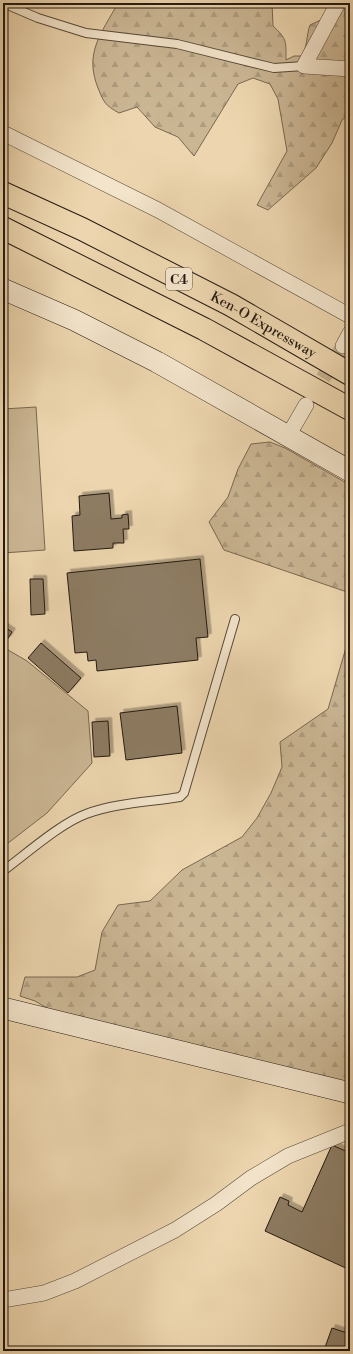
<svg xmlns="http://www.w3.org/2000/svg" width="353" height="1354" font-family="'Libre Bodoni',serif">
  <defs>
    <pattern id="forest-firs" width="22" height="20" patternUnits="userSpaceOnUse"><rect width="22" height="20" fill="#cbb694"/><path d="M5 1l3.5 6h-7zM16 11l3.5 6h-7z" fill="#ae9c7f"/></pattern>
    <filter id="shadow"><feDropShadow dx="3.5" dy="-3.5" stdDeviation="0" flood-color="#0004"/></filter>
  </defs>
  <rect width="100%" height="100%" fill="#edd6af"/>
  <filter id="stains"><feTurbulence type="fractalNoise" baseFrequency=".005" numOctaves="4"/><feColorMatrix values="0 0 0 0 .2 0 0 0 0 .09 0 0 0 0 .02 0 0 0 .5 -.17"/></filter>
  <radialGradient id="worn" r=".72"><stop offset=".6" stop-color="#630" stop-opacity="0"/><stop offset="1" stop-color="#630" stop-opacity=".3"/></radialGradient>
  <path fill="url(#forest-firs)" stroke="#786852" d="M 118,3 L 272,3 L 273,26 C 287,39 286,41 286,60 L 294,56 L 301,56 C 308,47 306,36 310,25 L 323,19 L 330,9 L 328,3 L 350,3 L 350,113 L 342,120 L 332,143 L 316,168 L 268,210 L 257,205 L 287,151 L 278,99 L 270,84 L 253,78 L 238,84 L 194,156 L 178,137 L 155,127 L 137,107 L 119,113 C 105,105 104,103 98,88 C 84,53 101,34 118,3 Z
    M 270,442 L 285,448 L 350,485 L 350,593 L 224,550 L 209,522 L 228,497 L 238,469 L 251,444 Z
    M 350,634 L 350,1085 L 52,1011 L 35,1001 L 20,996 L 25,977 L 77,977 L 95,970 L 102,932 L 118,905 L 150,901 L 182,870 L 242,837 L 257,818 L 271,793 L 282,767 L 280,742 L 328,709 Z"/>
  <path fill="#cbb694" stroke="#786852" d="M 36,407 L 45,550 L 3,553 L 3,409 Z
    M 3,647 L 27,661 L 88,711 L 92,763 L 47,813 L 3,847 Z"/>
  <path fill="#8d7c63" stroke="#241a11" filter="url(#shadow)" d="M 109,493 L 111,519 L 122,518 L 122,515 L 128,514 L 129,529 L 123,529 L 124,543 L 113,543 L 113,548 L 74,551 L 72,516 L 80,515 L 79,496 Z
    M 200,559 L 208,637 L 196,638 L 198,660 L 97,671 L 96,660 L 88,661 L 87,652 L 75,653 L 67,573 Z
    M 30,579 L 43,579 L 45,614 L 31,615 Z
    M 3,626 L 12,632 L 7,640 L 3,638 Z
    M 41,643 L 81,678 L 68,693 L 28,658 Z
    M 177,706 L 182,753 L 126,760 L 120,713 Z
    M 108,721 L 110,756 L 94,757 L 92,722 Z
    M 332,1145 L 350,1153 L 350,1270 L 265,1231 L 280,1197 L 289,1201 L 288,1205 L 302,1212 Z
    M 332,1328 L 350,1334 L 350,1351 L 324,1350 Z"/>
  <g fill="none" stroke-linecap="round" stroke-linejoin="round">
    <path stroke="#c5b08f" stroke-width="15" stroke-dasharray="15 8" stroke-linecap="butt" d="M 311,398 L 343,346"/>
    <g stroke="#564938" stroke-width="10">
      <path id="lane" d="M 3,3 L 38,18 L 86,33 L 177,44 L 274,68 L 304,66
        M 3,871 C 26,854 61,823 86,814 C 115,803 150,802 180,797 L 184,793 L 235,619"/>
    </g>
    <g stroke="#564938" stroke-width="16">
      <path id="street" d="M 338,3 L 304,66 L 350,69
        M 3,133 L 158,210 L 350,316
        M 343,346 L 350,333
        M 288,436 L 306,405
        M 3,1300 L 44,1293 L 75,1281 L 175,1230 L 216,1204 L 251,1178 L 288,1156 L 350,1131"/>
    </g>
    <g stroke="#241a11" stroke-width="22">
      <path id="secondary" d="M 3,289 L 74,320 L 157,362 L 350,471
        M 3,1008 L 350,1093"/>
    </g>
    <g stroke="#241a11" stroke-width="24">
      <g id="highway">
        <path id="s1" d="M 3,193 L 82,229 L 231,305 L 350,374"/>
        <path d="M 3,228 L 204,329 L 350,409"/>
      </g>
    </g>
    <use href="#lane" stroke="#f3e4cb" stroke-width="8"/>
    <use href="#street" stroke="#f3e4cb" stroke-width="15"/>
    <use href="#secondary" stroke="#f3e4cb" stroke-width="21"/>
    <use href="#highway" stroke="#edd6af" stroke-width="22"/>
  </g>
  <g text-anchor="middle" stroke-width="3" stroke-linejoin="round" paint-order="stroke">
    <rect fill="#f3e4cb" stroke="#625749" stroke-width="1" x="166" y="268" width="26" height="22" rx="3"/>
    <g font-size="13" font-weight="bold" fill="#241a11">
      <text x="179" y="284">C4</text>
    </g>
    <g font-size="14" fill="#241a11" stroke="#f3e4cb">
      <text dy="5" stroke="none"><textPath href="#s1" startOffset="292">Ken-O Expressway</textPath></text>
    </g>
  </g>
  <rect width="353" height="1354" fill="none" stroke="#edd6af" stroke-width="16"/>
  <rect x="4" y="4" width="345" height="1346" fill="none" stroke="#241a11" stroke-width="2"/>
  <rect x="8" y="8" width="337" height="1338" fill="none" stroke="#241a11"/>
  <rect width="100%" height="100%" filter="url(#stains)"/>
  <rect width="100%" height="100%" fill="url(#worn)"/>
</svg>
